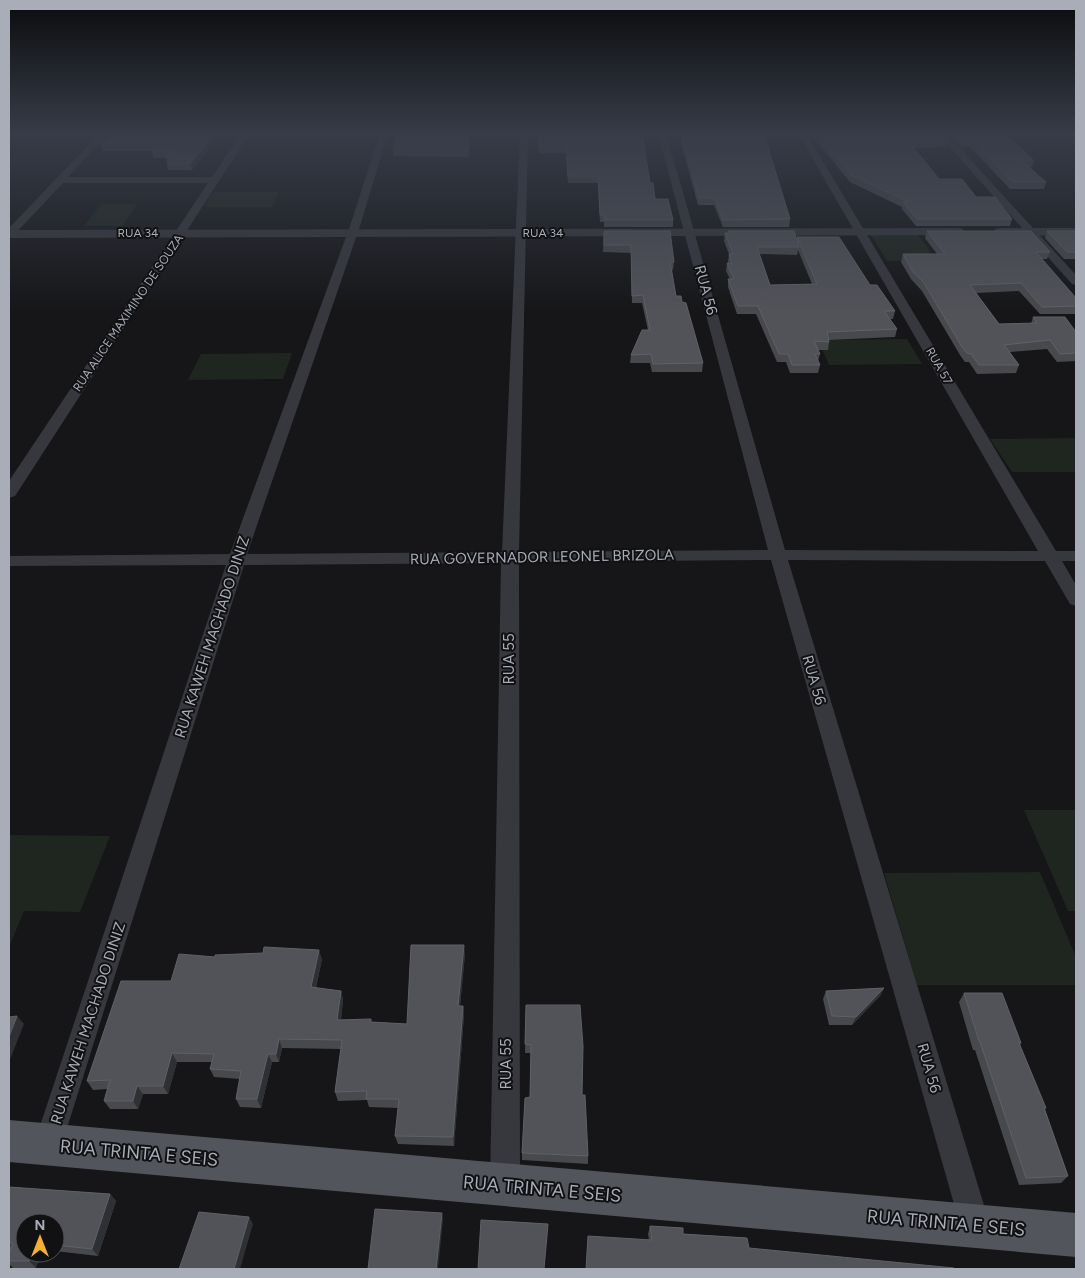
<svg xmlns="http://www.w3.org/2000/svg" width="1085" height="1278" font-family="Figtree,sans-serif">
  <rect width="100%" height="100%" fill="#161618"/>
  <path fill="#1e261f" d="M 213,192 L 279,192 L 272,207 L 204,207 Z
    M 101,204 L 137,204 L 122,226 L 84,226 Z
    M 871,235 L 918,235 L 937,260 L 887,261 Z
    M 907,339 L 922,364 L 829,365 L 818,340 Z
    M 292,353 L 283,379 L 188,380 L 201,354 Z
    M 1076,438 L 1076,472 L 1012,472 L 990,439 Z
    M 1024,810 L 1076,810 L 1076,911 L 1068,911 Z
    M 9,835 L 110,836 L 80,912 L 24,911 L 9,947 Z
    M 1040,872 L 1076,957 L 1076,985 L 917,985 L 884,873 Z"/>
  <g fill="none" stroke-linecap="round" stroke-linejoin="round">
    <path fill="#37383d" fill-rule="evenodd" d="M 100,133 L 109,133 L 68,177 L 212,177 L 242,133 L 250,133 L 17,493 L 15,496 L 9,498 L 9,481 L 208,183 L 63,183 L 13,236 L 9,237 L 9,228 Z
      M 380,133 L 388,133 L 360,226 L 247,554 L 502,552 L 520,133 L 528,133 L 519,552 L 768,550 L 658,133 L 666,133 L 785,550 L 1038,551 L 798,133 L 806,133 L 1056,551 L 1076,551 L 1076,561 L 1062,561 L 1076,585 L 1076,606 L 1070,604 L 1045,561 L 788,560 L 990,1225 L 986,1236 L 975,1240 L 964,1236 L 960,1225 L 771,560 L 519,562 L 520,1186 L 515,1196 L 505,1201 L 495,1196 L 490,1186 L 501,563 L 244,565 L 62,1144 L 58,1154 L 48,1158 L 38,1154 L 34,1144 L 226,565 L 9,566 L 9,556 L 230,554 L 350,226 Z
      M 937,133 L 946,133 L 1076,275 L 1076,285 L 1072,284 Z"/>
    <path fill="#37383d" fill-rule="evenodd" d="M 958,228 L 963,229 L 964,232 L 963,235 L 9,238 L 9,230 Z
      M 1000,228 L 1076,228 L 1076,236 L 995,235 L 994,232 L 995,229 Z"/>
    <path fill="#53555c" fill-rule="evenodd" d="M 9,1120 L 1076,1213 L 1076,1257 L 9,1162 Z"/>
  </g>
  <path fill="#47494d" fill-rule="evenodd" d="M 277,133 L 303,133 L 277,134 Z
    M 469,133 L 469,157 L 393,156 L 393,150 Z
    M 538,133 L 642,133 L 650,183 L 655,199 L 673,220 L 673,227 L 604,227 L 604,222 L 600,222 L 598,183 L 568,183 L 566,153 L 539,153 Z
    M 679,133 L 709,133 L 711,137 L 790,219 L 789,227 L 723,227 L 714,205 L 698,205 L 681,143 L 681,138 Z
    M 810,133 L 942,133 L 949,141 L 947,147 L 914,148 L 939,179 L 976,197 L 1012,219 L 1010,226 L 916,226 L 902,209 L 902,207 L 850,182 Z
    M 948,133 L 998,133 L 1034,161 L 1032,167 L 1029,167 L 1046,182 L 1044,189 L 1010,189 L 970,147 L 961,147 Z
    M 215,134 L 207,151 L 192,170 L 168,170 L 166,158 L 153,158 L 152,152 L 152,151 L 103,151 L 101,144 Z
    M 604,231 L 674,262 L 673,270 L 672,270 L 676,296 L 682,302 L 703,363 L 702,372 L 652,372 L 650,363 L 630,363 L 631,355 L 648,330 L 642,303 L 632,303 L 631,253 L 603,252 Z
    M 728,231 L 797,241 L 797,237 L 870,285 L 895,311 L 893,319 L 890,319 L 897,329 L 895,337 L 829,340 L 829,342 L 828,350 L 818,350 L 820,354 L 818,361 L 820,365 L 818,373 L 790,373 L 786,362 L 777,362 L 756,314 L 737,314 L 728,287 L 728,279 L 730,279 L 726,271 L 727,263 L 728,263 L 728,261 L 729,254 L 724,241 L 725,233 L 728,233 ZM 798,250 L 812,284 L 770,285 L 759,254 L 797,255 Z
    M 927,231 L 1050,252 L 1047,259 L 1042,259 L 1076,298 L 1076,314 L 1040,314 L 1019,291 L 976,293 L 999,324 L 1031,324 L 1033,317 L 1076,332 L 1076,361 L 1057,362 L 1047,349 L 1010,352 L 1019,365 L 1016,373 L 977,374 L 969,362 L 965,362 L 960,355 L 922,291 L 911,279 L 901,262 L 903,254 L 937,254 L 925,238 Z
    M 1047,231 L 1076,231 L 1076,259 L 1064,259 L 1045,238 Z
    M 465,954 L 460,1006 L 463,1006 L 464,1015 L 454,1146 L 398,1144 L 395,1136 L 398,1108 L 369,1107 L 367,1100 L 338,1101 L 335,1092 L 341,1049 L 282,1048 L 279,1062 L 272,1062 L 261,1108 L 240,1107 L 236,1099 L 240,1079 L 214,1077 L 210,1069 L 212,1062 L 177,1062 L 168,1094 L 143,1094 L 138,1109 L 110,1109 L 104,1101 L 108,1089 L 93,1090 L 87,1081 L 171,981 L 215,957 L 322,959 L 316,988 L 341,991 L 343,1000 L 341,1020 L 372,1022 L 407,1024 Z
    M 884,988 L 880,996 L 852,1025 L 829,1025 L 823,999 L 826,991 Z
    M 964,993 L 1021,1043 L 1020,1045 L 1046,1108 L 1045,1109 L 1068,1176 L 1061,1183 L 1019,1185 L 975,1050 L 973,1050 L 959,1002 Z
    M 526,1005 L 582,1095 L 588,1156 L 588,1164 L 522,1160 L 522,1153 L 530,1097 L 531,1053 L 525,1053 Z
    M 9,1187 L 110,1194 L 116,1201 L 98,1256 L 55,1251 L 55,1223 L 25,1223 L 36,1268 L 13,1268 L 9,1264 L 9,1254 L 10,1250 L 9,1250 Z
    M 650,1226 L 683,1234 L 747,1238 L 649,1240 L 648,1234 Z"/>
  <path fill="#2f3033" d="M 211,133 L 215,133 L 215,134 L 207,151 L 192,170 L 190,164 Z
    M 464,945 L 465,954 L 459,1015 L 458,1006 Z
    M 319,950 L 322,959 L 314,996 L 311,987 Z
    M 884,988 L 880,996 L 852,1025 L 856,1017 Z
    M 341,991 L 343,1000 L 340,1029 L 337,1020 Z
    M 463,1006 L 464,1015 L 454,1146 L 453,1137 Z
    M 17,1016 L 24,1024 L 9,1062 L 9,1037 Z
    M 279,1039 L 282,1048 L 279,1062 L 276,1054 Z
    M 172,1053 L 177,1062 L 168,1094 L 163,1086 Z
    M 268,1054 L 272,1062 L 261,1108 L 257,1099 Z
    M 137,1086 L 143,1094 L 138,1109 L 133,1101 Z
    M 110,1194 L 116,1201 L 98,1256 L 92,1249 Z
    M 442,1213 L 443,1220 L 438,1269 L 436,1269 Z
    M 249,1217 L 253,1224 L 240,1269 L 234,1269 Z
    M 32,1253 L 42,1253 L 36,1268 L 29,1261 Z"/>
  <path fill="#525359" stroke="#5f6168" d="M 113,133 L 211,133 L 205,145 L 190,164 L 167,164 L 172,157 L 166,157 L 170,152 L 152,152 L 157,144 L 101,144 Z
    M 397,133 L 469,133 L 469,150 L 393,150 Z
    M 538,133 L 642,133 L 650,183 L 653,183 L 655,199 L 668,199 L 673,220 L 604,220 L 604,215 L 600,215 L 598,177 L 568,177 L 566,146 L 539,147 Z
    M 683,133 L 709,133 L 711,137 L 765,137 L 790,219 L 723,220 L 715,198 L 699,198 L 682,137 L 684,137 Z
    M 816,133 L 942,133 L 949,141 L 909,142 L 939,179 L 962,179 L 976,197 L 995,197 L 1012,219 L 917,219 L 903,202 L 908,202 L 851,175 Z
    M 955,133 L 998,133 L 1003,138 L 1011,138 L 1034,161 L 1022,161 L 1046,182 L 1012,182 L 972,140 L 963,141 Z
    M 604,231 L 670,231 L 674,262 L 670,262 L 676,296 L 681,296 L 682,302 L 686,303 L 703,363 L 653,364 L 651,354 L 631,355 L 642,330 L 650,330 L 643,295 L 632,296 L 631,245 L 604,245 Z
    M 728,231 L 794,231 L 799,247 L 757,247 L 770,285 L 817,284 L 797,237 L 839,237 L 870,285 L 877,285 L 895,311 L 884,311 L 897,329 L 827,332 L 829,342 L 814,341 L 820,354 L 815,354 L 820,365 L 792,365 L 788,354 L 779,354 L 758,306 L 738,306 L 728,279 L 734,279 L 727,263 L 732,264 L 729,254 L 733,254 L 725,233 L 729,233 Z
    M 927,231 L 1031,231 L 1050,252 L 1036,252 L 1076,298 L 1076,306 L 1042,307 L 1021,283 L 970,285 L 999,324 L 1037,323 L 1033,317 L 1065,317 L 1076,332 L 1076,353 L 1060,354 L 1050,340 L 1004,345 L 1019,365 L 979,365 L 971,354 L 967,353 L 962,347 L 924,283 L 913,272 L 903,254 L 945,254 Z
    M 1047,231 L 1076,231 L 1076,252 L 1067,252 Z
    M 411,945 L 464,945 L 458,1006 L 463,1006 L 453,1137 L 395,1136 L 399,1099 L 366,1099 L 367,1091 L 335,1092 L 342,1040 L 279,1039 L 276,1054 L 268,1054 L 257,1099 L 236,1099 L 241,1071 L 210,1069 L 214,1054 L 172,1053 L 163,1086 L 137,1086 L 133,1101 L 104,1101 L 110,1080 L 87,1081 L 121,981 L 171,981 L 179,954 L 215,957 L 215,955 L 263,953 L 264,947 L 319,950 L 311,987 L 341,991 L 337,1020 L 371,1019 L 371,1022 L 407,1024 Z
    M 884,988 L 856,1017 L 832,1016 L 826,991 Z
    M 964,993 L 1002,993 L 1021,1043 L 1019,1043 L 1046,1108 L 1044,1108 L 1068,1176 L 1026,1178 L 980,1042 L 979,1041 Z
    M 526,1005 L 580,1005 L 583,1046 L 582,1095 L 585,1095 L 588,1156 L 522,1153 L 525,1098 L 530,1097 L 531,1045 L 525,1044 Z
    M 17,1016 L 9,1037 L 9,1017 Z
    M 9,1187 L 110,1194 L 92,1249 L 55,1245 L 55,1223 L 25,1223 L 25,1253 L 32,1253 L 29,1261 L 9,1261 L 9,1254 L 13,1243 L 9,1243 Z
    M 375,1209 L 442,1213 L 436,1269 L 368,1269 Z
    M 199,1212 L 249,1217 L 234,1269 L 179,1269 Z
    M 481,1220 L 548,1224 L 544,1269 L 478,1269 Z
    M 650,1226 L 683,1228 L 683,1234 L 747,1238 L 749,1248 L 954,1268 L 954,1269 L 586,1269 L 588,1236 L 652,1240 Z"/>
  <linearGradient id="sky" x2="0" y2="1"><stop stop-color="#0c0c0d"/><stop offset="0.43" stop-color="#363c48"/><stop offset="1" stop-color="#363c48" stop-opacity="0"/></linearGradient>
  <rect width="1085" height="312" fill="url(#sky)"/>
  <g text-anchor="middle" stroke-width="4" stroke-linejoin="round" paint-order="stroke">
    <g font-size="12" fill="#a8adb8" stroke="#111113">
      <text x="138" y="237">RUA 34</text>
      <text x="543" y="237">RUA 34</text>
      <text transform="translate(128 313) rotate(-56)" y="4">RUA ALICE MAXIMINO DE SOUZA</text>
      <text transform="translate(939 366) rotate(60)" y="4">RUA 57</text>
    </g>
    <g font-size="15" fill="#a8adb8" stroke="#111113">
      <text transform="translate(706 290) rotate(75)" y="5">RUA 56</text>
      <text transform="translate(542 557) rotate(-1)" y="5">RUA GOVERNADOR LEONEL BRIZOLA</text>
      <text transform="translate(212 637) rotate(-72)" y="5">RUA KAWEH MACHADO DINIZ</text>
      <text transform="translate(509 659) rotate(-90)" y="5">RUA 55</text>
      <text transform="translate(814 680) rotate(74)" y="5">RUA 56</text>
      <text transform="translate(88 1023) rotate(-72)" y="5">RUA KAWEH MACHADO DINIZ</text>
      <text transform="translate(506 1064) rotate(-90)" y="5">RUA 55</text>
      <text transform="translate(929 1068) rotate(74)" y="5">RUA 56</text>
    </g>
    <g font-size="18" fill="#a8adb8" stroke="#111113">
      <text transform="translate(139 1153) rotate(5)" y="6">RUA TRINTA E SEIS</text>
      <text transform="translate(542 1189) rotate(5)" y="6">RUA TRINTA E SEIS</text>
      <text transform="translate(946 1223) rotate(5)" y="6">RUA TRINTA E SEIS</text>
    </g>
  </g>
  <rect width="1085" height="1278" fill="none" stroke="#a8adb8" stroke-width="20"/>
  <g transform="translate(40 1238)"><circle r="24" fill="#111113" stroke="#4d4f55"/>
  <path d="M0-4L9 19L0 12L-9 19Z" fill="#f2b134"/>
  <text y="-8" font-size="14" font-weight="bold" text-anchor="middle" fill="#a8adb8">N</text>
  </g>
</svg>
